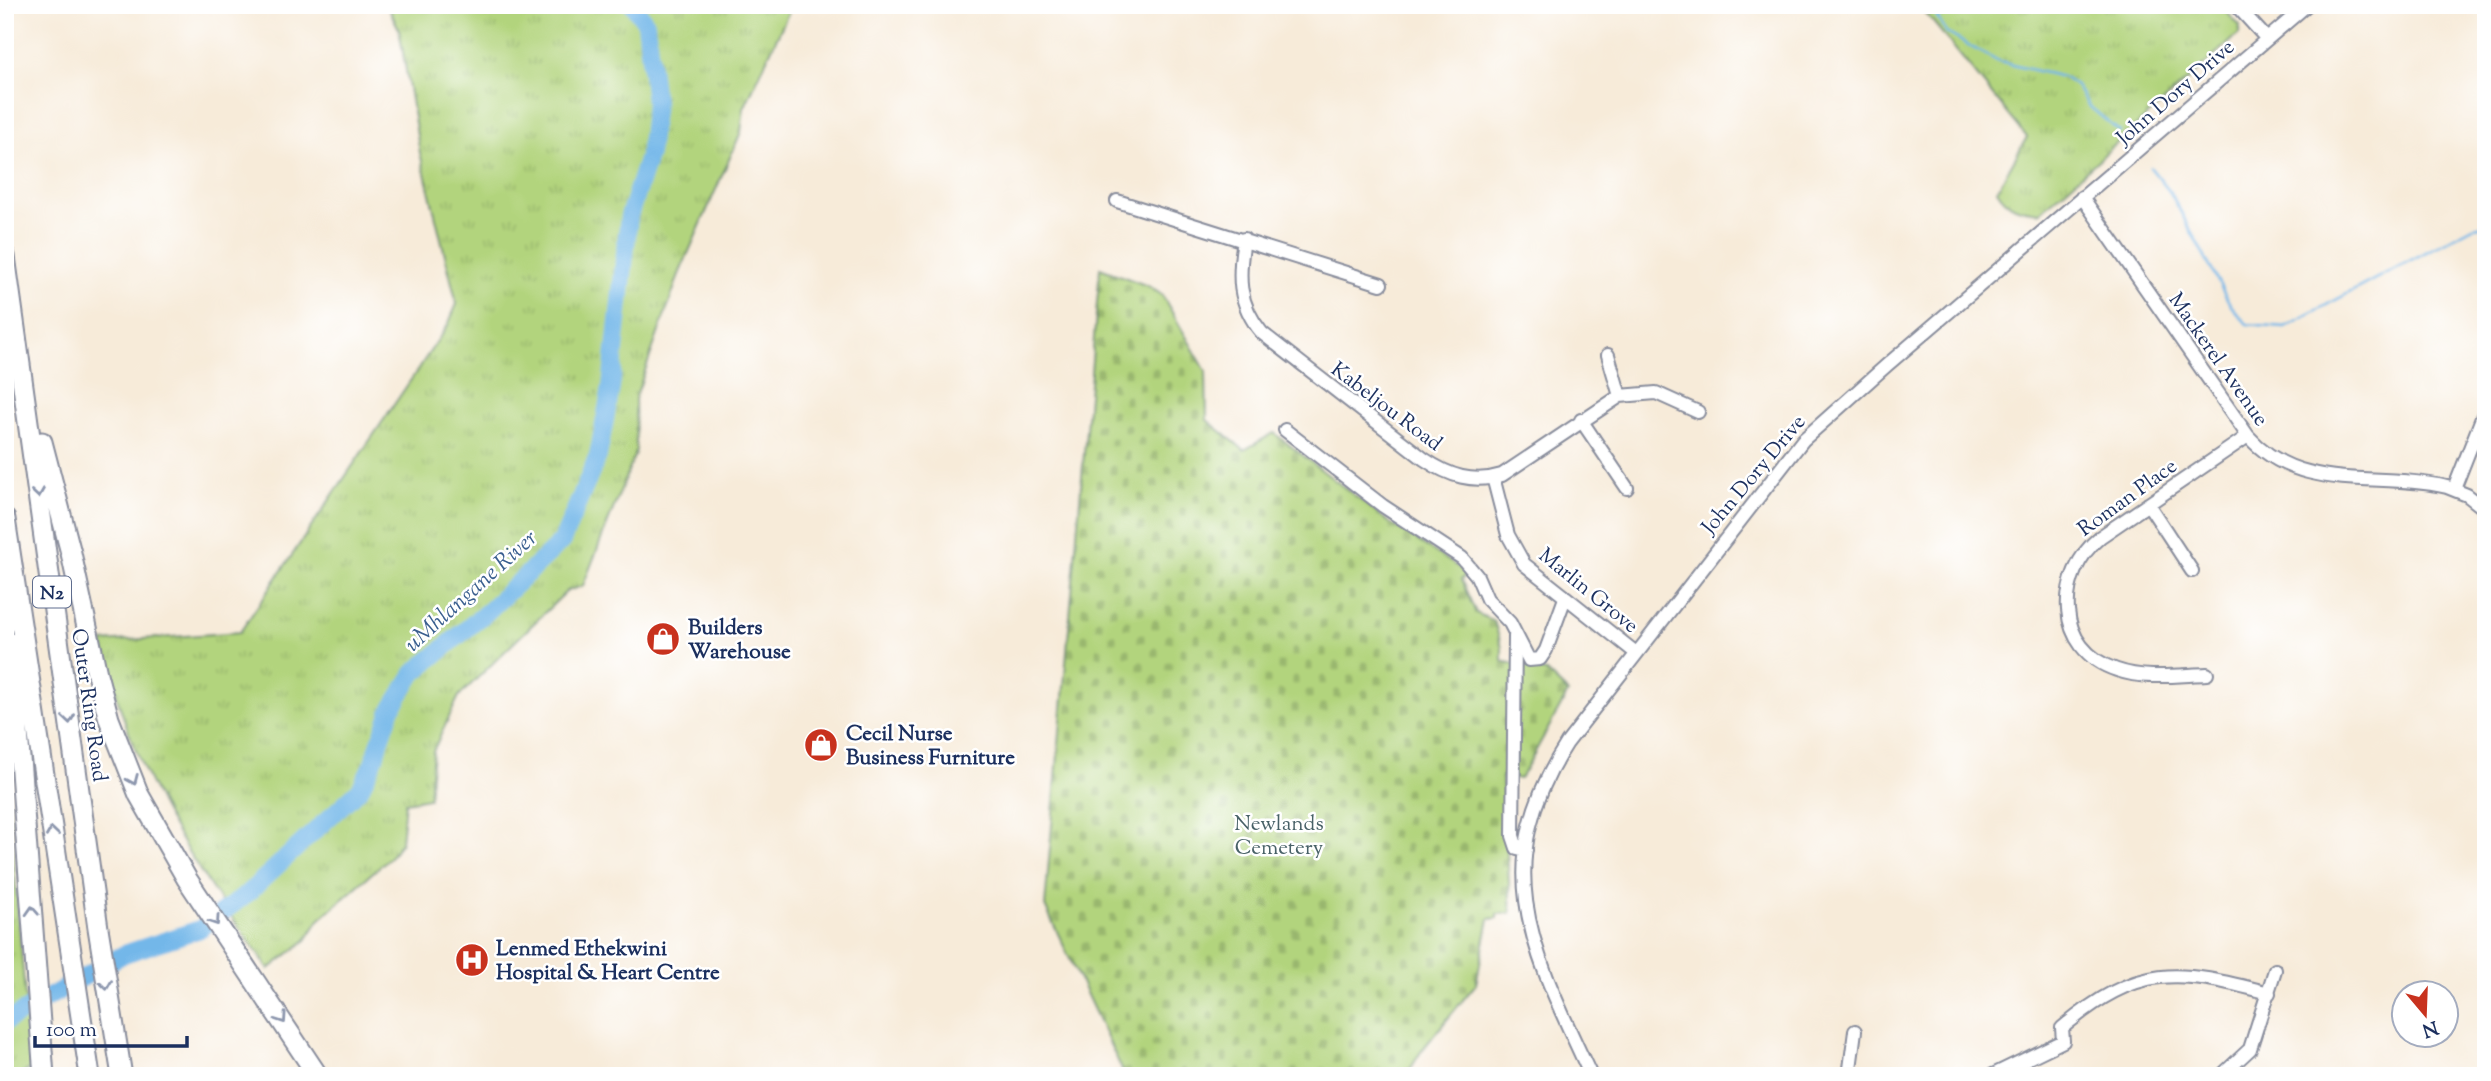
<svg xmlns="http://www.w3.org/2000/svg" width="2491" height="1081" font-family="'Sorts Mill Goudy',serif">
  <defs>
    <pattern id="grass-tufts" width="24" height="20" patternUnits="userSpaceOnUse" patternTransform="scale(1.75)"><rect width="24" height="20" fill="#b2d47d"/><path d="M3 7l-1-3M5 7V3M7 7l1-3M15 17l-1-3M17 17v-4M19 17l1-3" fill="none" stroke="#98b66e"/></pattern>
    <pattern id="cemetery-stones" width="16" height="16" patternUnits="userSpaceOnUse" patternTransform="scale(1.75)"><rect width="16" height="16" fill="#b2d47d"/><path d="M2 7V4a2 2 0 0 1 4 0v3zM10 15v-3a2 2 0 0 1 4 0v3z" fill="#98b66e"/></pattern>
  </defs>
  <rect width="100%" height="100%" fill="#fff"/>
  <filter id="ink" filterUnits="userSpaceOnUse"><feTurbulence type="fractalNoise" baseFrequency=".0143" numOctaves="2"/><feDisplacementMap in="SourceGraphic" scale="14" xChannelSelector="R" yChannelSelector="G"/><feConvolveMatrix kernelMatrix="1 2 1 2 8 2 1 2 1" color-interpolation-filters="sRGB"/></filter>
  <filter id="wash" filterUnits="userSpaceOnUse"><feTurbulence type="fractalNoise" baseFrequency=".00686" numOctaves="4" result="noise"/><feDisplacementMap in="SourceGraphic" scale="28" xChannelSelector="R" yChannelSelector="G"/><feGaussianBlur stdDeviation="1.57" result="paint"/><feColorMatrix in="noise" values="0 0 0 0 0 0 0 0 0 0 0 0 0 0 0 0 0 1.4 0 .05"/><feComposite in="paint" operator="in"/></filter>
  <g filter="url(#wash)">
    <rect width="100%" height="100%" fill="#f7ebd9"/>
    <path fill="url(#grass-tufts)" stroke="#66826e" stroke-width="2" d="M 387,5 L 792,5 L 744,108 L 741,132 L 680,272 L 635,399 L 636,451 L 583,586 L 567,591 L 459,696 L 433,751 L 429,798 L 405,802 L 401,842 L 390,857 L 319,920 L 306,940 L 269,969 C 191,862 130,775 103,642 L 240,632 L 448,325 L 457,304 L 420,153 L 399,29 Z
      M 1919,5 L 2220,5 L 2240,26 L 2239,34 L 2040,212 C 2020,210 2008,208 1997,190 L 2027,137 Z
      M 5,753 L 31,1069 L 17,1076 L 5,1076 Z"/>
    <path fill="url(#cemetery-stones)" stroke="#66826e" stroke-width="2" d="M 1100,268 L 1148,286 L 1162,295 L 1206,371 L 1207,420 L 1244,450 L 1274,433 L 1390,523 L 1467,573 L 1461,580 L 1476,613 L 1494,621 L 1502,648 L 1502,661 L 1546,672 L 1568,693 L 1520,779 L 1502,776 L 1511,913 L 1497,914 L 1497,918 L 1489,919 L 1476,984 L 1422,1050 L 1406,1076 L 1125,1076 L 1045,906 Z"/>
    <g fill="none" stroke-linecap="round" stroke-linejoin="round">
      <path stroke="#73b7e9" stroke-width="2.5" d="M 1929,5 L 1947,33 L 1968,45 L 1999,62 L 2063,77 L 2076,86 L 2089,106 L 2120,132
        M 2150,167 L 2170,192 L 2230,304 L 2247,324 L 2285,327 L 2473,227 L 2486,225"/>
      <path stroke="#73b7e9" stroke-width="18" d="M 5,1022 L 124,954 L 200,929 L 248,893 L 360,789 L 373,763 L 391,710 L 414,673 L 488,611 L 562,541 L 598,456 L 611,388 L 629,216 L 649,154 L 655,102 L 646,23 L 633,5"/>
    </g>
  </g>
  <g filter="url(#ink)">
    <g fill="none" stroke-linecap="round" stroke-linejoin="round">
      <g stroke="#898d9c" stroke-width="16">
        <path id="minor" d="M 2236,5 L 2267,39
          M 2082,197 L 2248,436 C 2300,495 2378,471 2447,487 L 2467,495 L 2486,510
          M 1117,201 L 1381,284
          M 1244,239 C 1238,276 1237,303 1262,333 L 1424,459 C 1449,476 1473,484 1502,475 L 1620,396 L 1656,393 L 1698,412
          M 1608,355 L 1620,396
          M 1581,420 L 1627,488
          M 1285,430 L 1383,506 L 1462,558 L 1477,576 L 1487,599 L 1510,623 L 1529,660 L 1540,659 L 1546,650 L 1565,598
          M 1493,477 L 1508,535 L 1524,564 L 1636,653
          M 2454,489 L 2486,408
          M 2148,504 L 2192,571
          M 1515,636 L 1513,836 L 1517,848 L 1526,850
          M 2207,674 C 2178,675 2145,680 2117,670 C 2054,650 2055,574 2100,537 L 2248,436
          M 1591,1076 C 1535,955 1486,869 1567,743 L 1803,440 L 1887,365 L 2307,5
          M 1849,1076 L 1855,1031
          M 1991,1076 L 2063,1041 L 2062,1028 C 2139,963 2177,969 2269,993
          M 2221,1076 L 2250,1049 L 2275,970"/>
      </g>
      <g stroke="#898d9c" stroke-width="23">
        <path id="highway" d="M 5,256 L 98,928 L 122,1076
          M 42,442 L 71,553 L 97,674 L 109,719 L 139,795 L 187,879 L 318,1076
          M 5,519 L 90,1076
          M 15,643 L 13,665 L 44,1076"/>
      </g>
      <use href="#minor" stroke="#fff" stroke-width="12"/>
      <use href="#highway" stroke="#fff" stroke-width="19"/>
    </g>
    <defs><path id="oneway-chevron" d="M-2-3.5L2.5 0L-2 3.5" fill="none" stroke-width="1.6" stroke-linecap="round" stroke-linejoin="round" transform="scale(1.75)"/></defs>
    <g stroke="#8d97ae">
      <use href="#oneway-chevron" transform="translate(38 493) rotate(82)"/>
      <use href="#oneway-chevron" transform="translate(69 719) rotate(82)"/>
      <use href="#oneway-chevron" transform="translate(133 780) rotate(67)"/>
      <use href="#oneway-chevron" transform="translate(52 832) rotate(-98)"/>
      <use href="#oneway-chevron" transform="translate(32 911) rotate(-93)"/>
      <use href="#oneway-chevron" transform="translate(215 921) rotate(56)"/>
      <use href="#oneway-chevron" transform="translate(106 985) rotate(82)"/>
      <use href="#oneway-chevron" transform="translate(282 1019) rotate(56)"/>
    </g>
  </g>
  <defs>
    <g id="shop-disc" transform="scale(1.75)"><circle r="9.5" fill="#c8321e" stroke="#fff"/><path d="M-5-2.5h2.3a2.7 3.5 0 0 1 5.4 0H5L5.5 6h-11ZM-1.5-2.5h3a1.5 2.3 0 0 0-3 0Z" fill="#fff"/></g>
    <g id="hospital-disc" transform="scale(1.75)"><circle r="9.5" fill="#c8321e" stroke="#fff"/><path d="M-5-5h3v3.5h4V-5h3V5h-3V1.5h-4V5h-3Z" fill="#fff"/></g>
  </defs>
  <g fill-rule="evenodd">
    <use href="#shop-disc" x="663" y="639"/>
    <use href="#shop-disc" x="821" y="745"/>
    <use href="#hospital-disc" x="472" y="960"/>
  </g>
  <g text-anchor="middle" stroke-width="5" stroke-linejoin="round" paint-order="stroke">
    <rect fill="#fff" stroke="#5f6d8e" stroke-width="2" x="33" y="576.5" width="38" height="31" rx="5"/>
    <g font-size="19" font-weight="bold" fill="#1b2f5e">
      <text x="52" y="599">N2</text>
    </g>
    <g font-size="21" fill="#1b2f5e" stroke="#fff">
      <text transform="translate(2175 92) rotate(-41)" y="7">John Dory Drive</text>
      <text transform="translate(2219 359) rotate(55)" y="7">Mackerel Avenue</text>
      <text transform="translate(1387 406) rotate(37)" y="7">Kabeljou Road</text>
      <text transform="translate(1753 474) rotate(-50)" y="7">John Dory Drive</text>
      <text transform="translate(2127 497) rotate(-36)" y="7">Roman Place</text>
      <text transform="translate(1589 590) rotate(39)" y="7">Marlin Grove</text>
      <text transform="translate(90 705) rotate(82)" y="7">Outer Ring Road</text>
    </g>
    <g font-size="21" font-weight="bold" fill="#1b2f5e" stroke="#fff" text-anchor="start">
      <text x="688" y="634">Builders<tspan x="688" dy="24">Warehouse</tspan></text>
      <text x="846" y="740">Cecil Nurse<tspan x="846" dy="24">Business Furniture</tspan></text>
      <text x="496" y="955">Lenmed Ethekwini<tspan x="496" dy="24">Hospital &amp; Heart Centre</tspan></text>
    </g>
    <g font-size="21" fill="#486167" stroke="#fff">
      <text x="1279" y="830">Newlands<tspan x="1279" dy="24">Cemetery</tspan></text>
    </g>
    <g font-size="23" font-style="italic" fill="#3a5f8f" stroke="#fff">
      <text transform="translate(470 590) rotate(-42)" y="8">uMhlangane River</text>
    </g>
  </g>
  <rect width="2491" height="1081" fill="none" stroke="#fff" stroke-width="28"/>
  <g transform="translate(2425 1014) rotate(161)"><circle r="33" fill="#ffffff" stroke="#a4acbf" stroke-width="2"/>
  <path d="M0-5L12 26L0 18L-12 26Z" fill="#c8321e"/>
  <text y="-10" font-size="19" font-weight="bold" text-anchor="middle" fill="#1b2f5e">N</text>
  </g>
  <path d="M35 1036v10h152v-10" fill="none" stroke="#1b2f5e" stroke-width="3.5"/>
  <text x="46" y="1036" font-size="21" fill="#1b2f5e" stroke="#ffffff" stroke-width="5" paint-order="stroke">100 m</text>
</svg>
